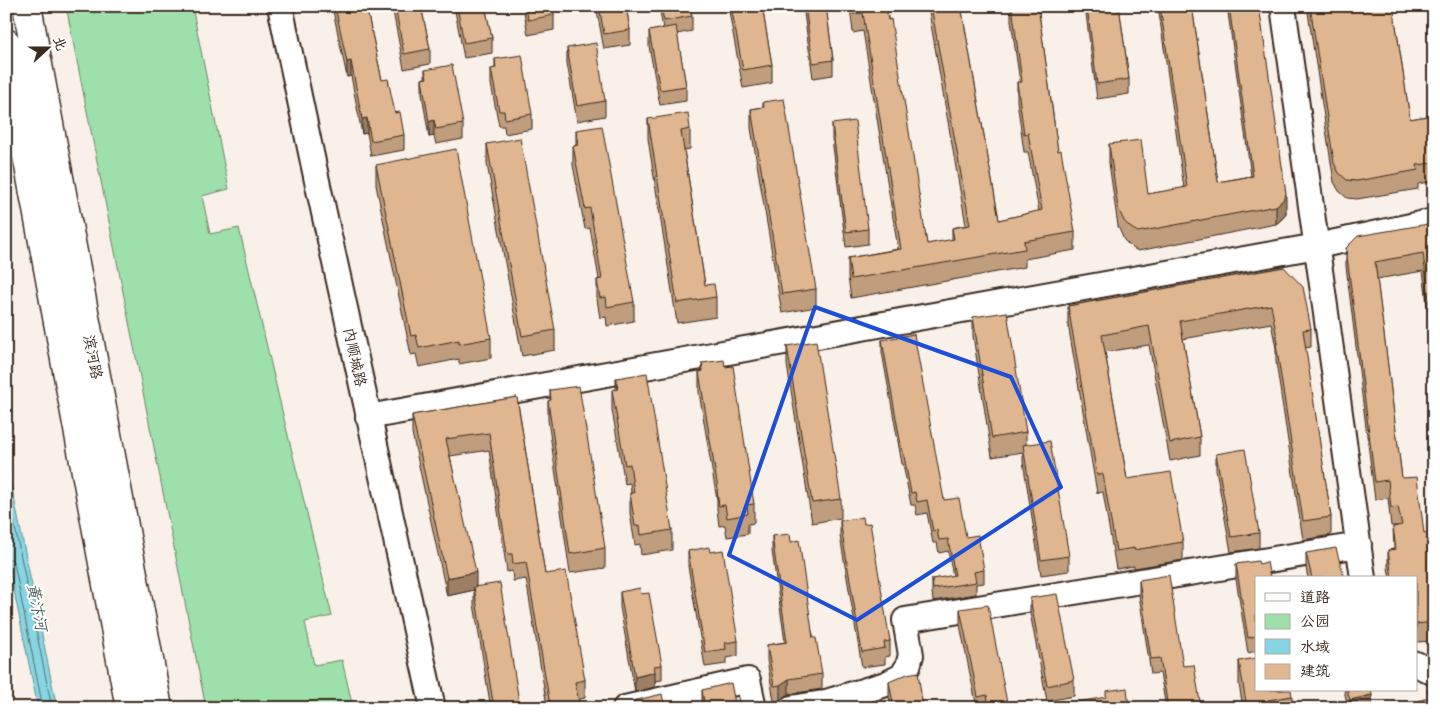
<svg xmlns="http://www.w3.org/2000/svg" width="1440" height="714" font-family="Delius,'LXGW WenKai TC',sans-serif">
  <rect width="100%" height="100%" fill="#f9f0e9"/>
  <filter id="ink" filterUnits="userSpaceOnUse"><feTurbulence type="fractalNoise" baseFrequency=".02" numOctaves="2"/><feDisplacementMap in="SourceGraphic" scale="10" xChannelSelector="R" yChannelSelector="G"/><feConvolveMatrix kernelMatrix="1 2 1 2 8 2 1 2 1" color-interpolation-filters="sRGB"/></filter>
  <g filter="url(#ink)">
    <path fill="#9ee0ab" stroke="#6c8564" d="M 66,6 L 192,6 L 229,189 L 202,196 L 210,234 L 239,228 L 284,419 L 332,616 L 305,622 L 314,665 L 342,660 L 353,708 L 206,708 Z"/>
    <path fill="#86d5e2" stroke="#689194" d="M 6,459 L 57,708 L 38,708 L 6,552 Z"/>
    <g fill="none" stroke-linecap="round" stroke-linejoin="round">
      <path stroke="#596e6c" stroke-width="1" d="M 6,484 L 52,708
        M 6,558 L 11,559 L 14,563 L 43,708"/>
      <g stroke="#3b2a1e" stroke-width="28">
        <path id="minor" d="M 280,6 L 317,181 L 433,708
          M 1283,6 L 1363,578
          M 368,417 L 1317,246 L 1434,221
          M 1416,664 L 1434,673
          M 625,708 L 748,680 L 754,708
          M 791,708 L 823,703 L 886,684 L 902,676 L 908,666 L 911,655 L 905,620 L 1359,545"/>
      </g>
      <g stroke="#3b2a1e" stroke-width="31">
        <path id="major" d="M 27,6 L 158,708
          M 6,43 L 130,708"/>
      </g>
      <use href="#minor" stroke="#fff" stroke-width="24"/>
      <use href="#major" stroke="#fff" stroke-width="28"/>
    </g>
    <path fill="#c09d7c" stroke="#3b2a1e" d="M 332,6 L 366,6 L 382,80 L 404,135 L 404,150 L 371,156 L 367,133 L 362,134 L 351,76 L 347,77 Z
      M 392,6 L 421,6 L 430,49 L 430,64 L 404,69 Z
      M 454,6 L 485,6 L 492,38 L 492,53 L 464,58 Z
      M 523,6 L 553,6 L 554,15 L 554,30 L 528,35 Z
      M 596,6 L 626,6 L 630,30 L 630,45 L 604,49 Z
      M 659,6 L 690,6 L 692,16 L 692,31 L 677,34 L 686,86 L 686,101 L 660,105 L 649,46 L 649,31 L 663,29 Z
      M 728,6 L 762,6 L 772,65 L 772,83 L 743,88 Z
      M 803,6 L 826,6 L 833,60 L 833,75 L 813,78 Z
      M 850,6 L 886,6 L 927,244 L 952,240 L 952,228 L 966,225 L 932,30 L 928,6 L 961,6 L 999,220 L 1039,211 L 1028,152 L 1024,152 L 1017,101 L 1017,82 L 1020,82 L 1011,21 L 1011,6 L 1038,6 L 1058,151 L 1075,232 L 1075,250 L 1025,259 L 1025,267 L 851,298 L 848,277 L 848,258 L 898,249 L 863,31 L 853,33 Z
      M 1085,6 L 1119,6 L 1129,79 L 1129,94 L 1097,99 Z
      M 1158,6 L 1192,6 L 1218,182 L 1251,176 L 1227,6 L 1259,6 L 1286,213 L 1283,218 L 1276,224 L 1138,251 L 1131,247 L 1124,240 L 1118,226 L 1109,163 L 1109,144 L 1148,194 L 1184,188 Z
      M 1307,6 L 1393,6 L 1410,119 L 1434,115 L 1434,181 L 1418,184 L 1418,189 L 1357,199 L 1347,198 L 1339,191 L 1334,182 Z
      M 567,48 L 605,101 L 605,116 L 577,121 L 567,63 Z
      M 495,59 L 532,114 L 532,129 L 505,134 L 504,126 L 499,126 L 491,84 L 491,69 L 495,68 Z
      M 425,70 L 463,124 L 463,139 L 436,144 L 434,136 L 429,137 L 422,94 L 422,79 L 425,78 Z
      M 763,102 L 816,289 L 816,307 L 782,313 L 751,128 L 751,109 L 763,107 Z
      M 648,119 L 690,129 L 690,149 L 684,150 L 705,285 L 716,297 L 716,317 L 677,323 L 648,139 Z
      M 832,124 L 868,229 L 868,244 L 846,247 L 832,139 Z
      M 576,130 L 634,302 L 634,321 L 607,326 L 606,317 L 600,318 L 597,299 L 597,280 L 599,279 L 590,228 L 585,229 L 573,165 L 573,146 L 576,146 Z
      M 487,144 L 555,330 L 555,350 L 522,356 L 487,164 Z
      M 376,165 L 491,338 L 491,358 L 459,364 L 459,359 L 419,367 L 416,354 L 411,355 L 376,185 Z
      M 1434,223 L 1434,357 L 1423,271 L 1377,279 L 1402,478 L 1424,533 L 1434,531 L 1434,641 L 1416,642 L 1416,578 L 1390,578 L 1388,568 L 1388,550 L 1394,549 L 1393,527 L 1398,526 L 1391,526 L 1388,498 L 1375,500 L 1346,266 L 1346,248 Z
      M 1284,267 L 1311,329 L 1311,347 L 1305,348 L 1331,517 L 1331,535 L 1303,540 L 1276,362 L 1276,348 L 1271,323 L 1183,339 L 1200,437 L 1200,455 L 1170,461 L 1149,345 L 1105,352 L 1127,479 L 1183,542 L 1183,560 L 1134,568 L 1134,566 L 1116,569 L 1103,492 L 1097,493 L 1068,324 L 1068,306 Z
      M 973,317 L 1026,432 L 1026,445 L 1069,556 L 1069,571 L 1041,575 L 1023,461 L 1023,452 L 992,457 L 973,336 Z
      M 882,340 L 944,500 L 966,537 L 984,570 L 984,583 L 976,584 L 976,594 L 933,601 L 932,592 L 932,579 L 953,576 L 948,551 L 939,553 L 937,543 L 933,543 L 927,513 L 917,515 L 915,505 L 911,505 L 903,464 L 902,464 L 882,352 Z
      M 787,346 L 841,499 L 841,518 L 812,523 L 787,365 Z
      M 702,363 L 754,504 L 754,523 L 748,524 L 748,534 L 727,537 L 725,525 L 719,526 L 717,509 L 717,500 L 699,392 L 699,372 L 702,372 Z
      M 616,378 L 672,530 L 672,550 L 641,555 L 640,544 L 635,545 L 630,513 L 630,493 L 631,493 L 630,483 L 625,484 L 612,410 L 612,390 L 616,390 Z
      M 550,390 L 605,548 L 605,568 L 570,573 L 548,420 L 548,401 L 550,401 Z
      M 517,397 L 545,574 L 585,680 L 585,698 L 547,706 L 526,579 L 513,581 L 512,571 L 507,572 L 489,450 L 450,456 L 476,587 L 520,708 L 483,708 L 483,705 L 490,703 L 474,604 L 474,590 L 447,596 L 412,433 L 412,415 Z
      M 1216,454 L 1259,533 L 1259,548 L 1231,552 L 1216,469 Z
      M 840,521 L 864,524 L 890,641 L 890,656 L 885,657 L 885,664 L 862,667 L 840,536 Z
      M 772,536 L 791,542 L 822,674 L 822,689 L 789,694 L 780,700 L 774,701 L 767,660 L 767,645 L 785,642 L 772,551 Z
      M 688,551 L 710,552 L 738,641 L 738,656 L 726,658 L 726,664 L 705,667 L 688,566 Z
      M 1306,553 L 1344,578 L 1308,578 L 1306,568 Z
      M 1236,564 L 1259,564 L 1256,578 L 1256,651 L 1248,653 L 1236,579 Z
      M 1139,580 L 1183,666 L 1201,708 L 1166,708 L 1160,673 L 1151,674 L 1139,595 Z
      M 620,592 L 641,594 L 662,665 L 662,680 L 655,681 L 655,687 L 635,692 L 620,607 Z
      M 1030,598 L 1074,680 L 1074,696 L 1047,701 L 1030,613 Z
      M 960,609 L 1008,708 L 977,708 L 960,625 Z
      M 1239,661 L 1292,696 L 1292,708 L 1243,708 L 1239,684 Z
      M 889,682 L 923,708 L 891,708 L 889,697 Z
      M 702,690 L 736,708 L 702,708 Z
      M 1344,690 L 1371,690 L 1372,708 L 1348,708 Z"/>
    <path fill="#9c7f65" stroke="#3b2a1e" d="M 351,61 L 351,76 L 347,77 L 347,62 Z
      M 367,118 L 367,133 L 362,134 L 362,119 Z
      M 434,120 L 434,136 L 429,137 L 429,122 Z
      M 1286,194 L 1286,213 L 1283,218 L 1276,224 L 1276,206 Z
      M 476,572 L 476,589 L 474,587 L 474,590 L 447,596 L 447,578 Z
      M 655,672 L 655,687 L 635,692 L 635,677 Z
      M 789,679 L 789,694 L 780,700 L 780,685 Z
      M 1372,695 L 1372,708 L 1350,708 L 1350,700 Z"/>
    <path fill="#dfb690" stroke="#3b2a1e" d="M 335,6 L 366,6 L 382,80 L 388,79 L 395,113 L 400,112 L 404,135 L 371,141 L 367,118 L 362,119 L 351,61 L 347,62 Z
      M 395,6 L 421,6 L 430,49 L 404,54 Z
      M 457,6 L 485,6 L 492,38 L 464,43 Z
      M 526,6 L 553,6 L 554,15 L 528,20 Z
      M 599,6 L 626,6 L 630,30 L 604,34 Z
      M 661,6 L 690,6 L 692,16 L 664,21 Z
      M 731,6 L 762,6 L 772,65 L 743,70 Z
      M 805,6 L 826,6 L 833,60 L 813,63 Z
      M 852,6 L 886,6 L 888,20 L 891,19 L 927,244 L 954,239 L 952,228 L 970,225 L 931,6 L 961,6 L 999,220 L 1042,210 L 1028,133 L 1024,134 L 1017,82 L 1022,82 L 1012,6 L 1038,6 L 1058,151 L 1061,150 L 1075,232 L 1024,241 L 1025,249 L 851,279 L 848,258 L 901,249 L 863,13 L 853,14 Z
      M 1087,6 L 1119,6 L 1129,79 L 1097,84 Z
      M 1160,6 L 1192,6 L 1218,182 L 1253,176 L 1229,6 L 1259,6 L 1286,194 L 1283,200 L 1276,206 L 1138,232 L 1131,228 L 1124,221 L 1118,208 L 1109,144 L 1141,140 L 1148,194 L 1187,187 Z
      M 1310,6 L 1393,6 L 1410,119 L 1434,115 L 1434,163 L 1417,165 L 1418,170 L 1357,181 L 1347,180 L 1339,173 L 1334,163 Z
      M 676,26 L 686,86 L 660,90 L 649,31 Z
      M 596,43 L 605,101 L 577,106 L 567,48 Z
      M 522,55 L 532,114 L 505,119 L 504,111 L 499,111 L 491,69 L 496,68 L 495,59 Z
      M 452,65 L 463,124 L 436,129 L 434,120 L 429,122 L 422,79 L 427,78 L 425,70 Z
      M 784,99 L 816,289 L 782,294 L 751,109 L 764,107 L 763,102 Z
      M 688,113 L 690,129 L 681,131 L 705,285 L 714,284 L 716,297 L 677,303 L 648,119 Z
      M 855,121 L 868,229 L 846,232 L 832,124 Z
      M 602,126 L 634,302 L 607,307 L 606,297 L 600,298 L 597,280 L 602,279 L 590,208 L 585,209 L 573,146 L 578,145 L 576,130 Z
      M 520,138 L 555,330 L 522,336 L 487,144 Z
      M 456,149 L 491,338 L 459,344 L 459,340 L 419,348 L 416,335 L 411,336 L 376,165 Z
      M 1434,223 L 1434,338 L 1423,253 L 1375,262 L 1402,478 L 1417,477 L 1424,533 L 1434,531 L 1434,622 L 1416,624 L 1416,578 L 1392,578 L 1388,550 L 1396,549 L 1393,527 L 1402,525 L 1398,507 L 1391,508 L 1388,480 L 1375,482 L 1346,248 L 1358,236 Z
      M 1284,267 L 1303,287 L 1311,329 L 1303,330 L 1331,517 L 1303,521 L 1276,344 L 1278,343 L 1271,305 L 1180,321 L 1200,437 L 1170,443 L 1149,326 L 1102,335 L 1127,479 L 1171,472 L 1183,542 L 1134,550 L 1134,548 L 1116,551 L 1103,474 L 1097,475 L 1068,306 Z
      M 1007,312 L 1026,432 L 992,438 L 973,317 Z
      M 914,334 L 944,500 L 959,498 L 966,537 L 978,535 L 984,570 L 974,572 L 976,582 L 933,589 L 932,579 L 955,575 L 948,539 L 939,540 L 937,530 L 933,531 L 927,500 L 917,502 L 915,492 L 911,493 L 903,451 L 902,451 L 882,340 Z
      M 816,341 L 841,499 L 812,503 L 787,346 Z
      M 724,360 L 725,367 L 733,366 L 754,504 L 747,505 L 748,514 L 727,518 L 725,505 L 719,506 L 717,490 L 718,489 L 699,372 L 703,371 L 702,363 Z
      M 647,373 L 672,530 L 641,535 L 640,525 L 635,526 L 630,493 L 634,493 L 630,464 L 625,465 L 612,390 L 618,389 L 616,378 Z
      M 579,386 L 605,548 L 570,554 L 548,401 L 551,400 L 550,390 Z
      M 517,397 L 545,574 L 566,571 L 585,680 L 575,682 L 580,708 L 535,708 L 550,705 L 526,562 L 513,564 L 512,554 L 507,554 L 489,433 L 446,439 L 476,572 L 447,578 L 412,415 Z
      M 1050,441 L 1069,556 L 1041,560 L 1023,445 Z
      M 1245,449 L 1259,533 L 1231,537 L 1216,454 Z
      M 863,517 L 864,524 L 870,523 L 890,641 L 884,642 L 885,648 L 862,652 L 840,521 Z
      M 790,534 L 791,542 L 799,540 L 813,638 L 816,638 L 822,674 L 789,679 L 780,685 L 774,686 L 767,645 L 787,642 L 772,536 Z
      M 709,547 L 710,552 L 723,550 L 738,641 L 725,643 L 726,649 L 705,652 L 688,551 Z
      M 1336,548 L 1344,578 L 1312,578 L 1306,553 Z
      M 1258,561 L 1259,564 L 1267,562 L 1270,578 L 1256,578 L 1256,636 L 1248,638 L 1236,564 Z
      M 1169,575 L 1183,666 L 1194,665 L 1201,708 L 1168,708 L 1160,658 L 1151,659 L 1139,580 Z
      M 500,583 L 520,708 L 484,708 L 483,705 L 493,702 L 474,587 Z
      M 640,588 L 641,594 L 649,593 L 662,665 L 654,666 L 655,672 L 635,677 L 620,592 Z
      M 1057,594 L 1074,680 L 1047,686 L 1030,598 Z
      M 988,605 L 1008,708 L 989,708 L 987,695 L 978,697 L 960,609 Z
      M 1256,658 L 1256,690 L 1291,690 L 1292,696 L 1268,700 L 1269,708 L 1247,708 L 1239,661 Z
      M 918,672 L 923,708 L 894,708 L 889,682 L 907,674 Z
      M 731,683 L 736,708 L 705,708 L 702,690 Z
      M 1127,688 L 1129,708 L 1079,708 L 1078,702 L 1106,697 L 1106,691 Z
      M 1434,688 L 1434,708 L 1400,708 L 1429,697 L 1427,690 Z
      M 1347,690 L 1371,690 L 1372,695 L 1350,700 Z
      M 662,694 L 665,708 L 634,708 L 633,701 Z
      M 1331,701 L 1333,708 L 1314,708 Z"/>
  </g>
  <path fill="none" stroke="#1d4ed8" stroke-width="4" stroke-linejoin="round" d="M 815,307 L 1011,377 L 1061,487 L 857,620 L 729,555 Z"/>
  <g text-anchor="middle" stroke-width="4" stroke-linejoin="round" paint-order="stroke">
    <g font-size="15" fill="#3b2a1e" stroke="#fff">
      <text transform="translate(93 357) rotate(79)" y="5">滨河路</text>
      <text transform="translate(355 357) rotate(78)" y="5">内顺城路</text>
    </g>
    <g font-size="16" font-style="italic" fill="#525d59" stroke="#fff">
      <text transform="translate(38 607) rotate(79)" y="6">黄汴河</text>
    </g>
  </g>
  <rect width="1440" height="714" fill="none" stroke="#fff" stroke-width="25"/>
  <rect x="12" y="12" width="1415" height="689" fill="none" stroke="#3b2a1e" stroke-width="2" filter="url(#ink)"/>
  <rect x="1255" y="576" width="162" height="115" fill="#ffffff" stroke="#b1aaa5"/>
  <rect x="1265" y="593" width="25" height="8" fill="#ffffff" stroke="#b1aaa5"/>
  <text x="1300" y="602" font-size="15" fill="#3b2a1e">道路</text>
  <rect x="1265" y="614" width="25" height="15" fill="#9ee0ab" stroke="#b1aaa5"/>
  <text x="1300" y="626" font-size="15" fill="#3b2a1e">公园</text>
  <rect x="1265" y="639" width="25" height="15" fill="#86d5e2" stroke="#b1aaa5"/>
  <text x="1300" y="652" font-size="15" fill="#3b2a1e">水域</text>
  <rect x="1265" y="664" width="25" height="15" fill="#dfb690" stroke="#b1aaa5"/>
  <text x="1300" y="676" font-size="15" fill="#3b2a1e">建筑</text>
  <g transform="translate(48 48) rotate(69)" stroke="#ffffff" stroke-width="4" paint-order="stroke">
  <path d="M0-4L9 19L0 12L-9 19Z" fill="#3b2a1e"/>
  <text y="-8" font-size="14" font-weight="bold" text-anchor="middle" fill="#3b2a1e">北</text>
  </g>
</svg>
